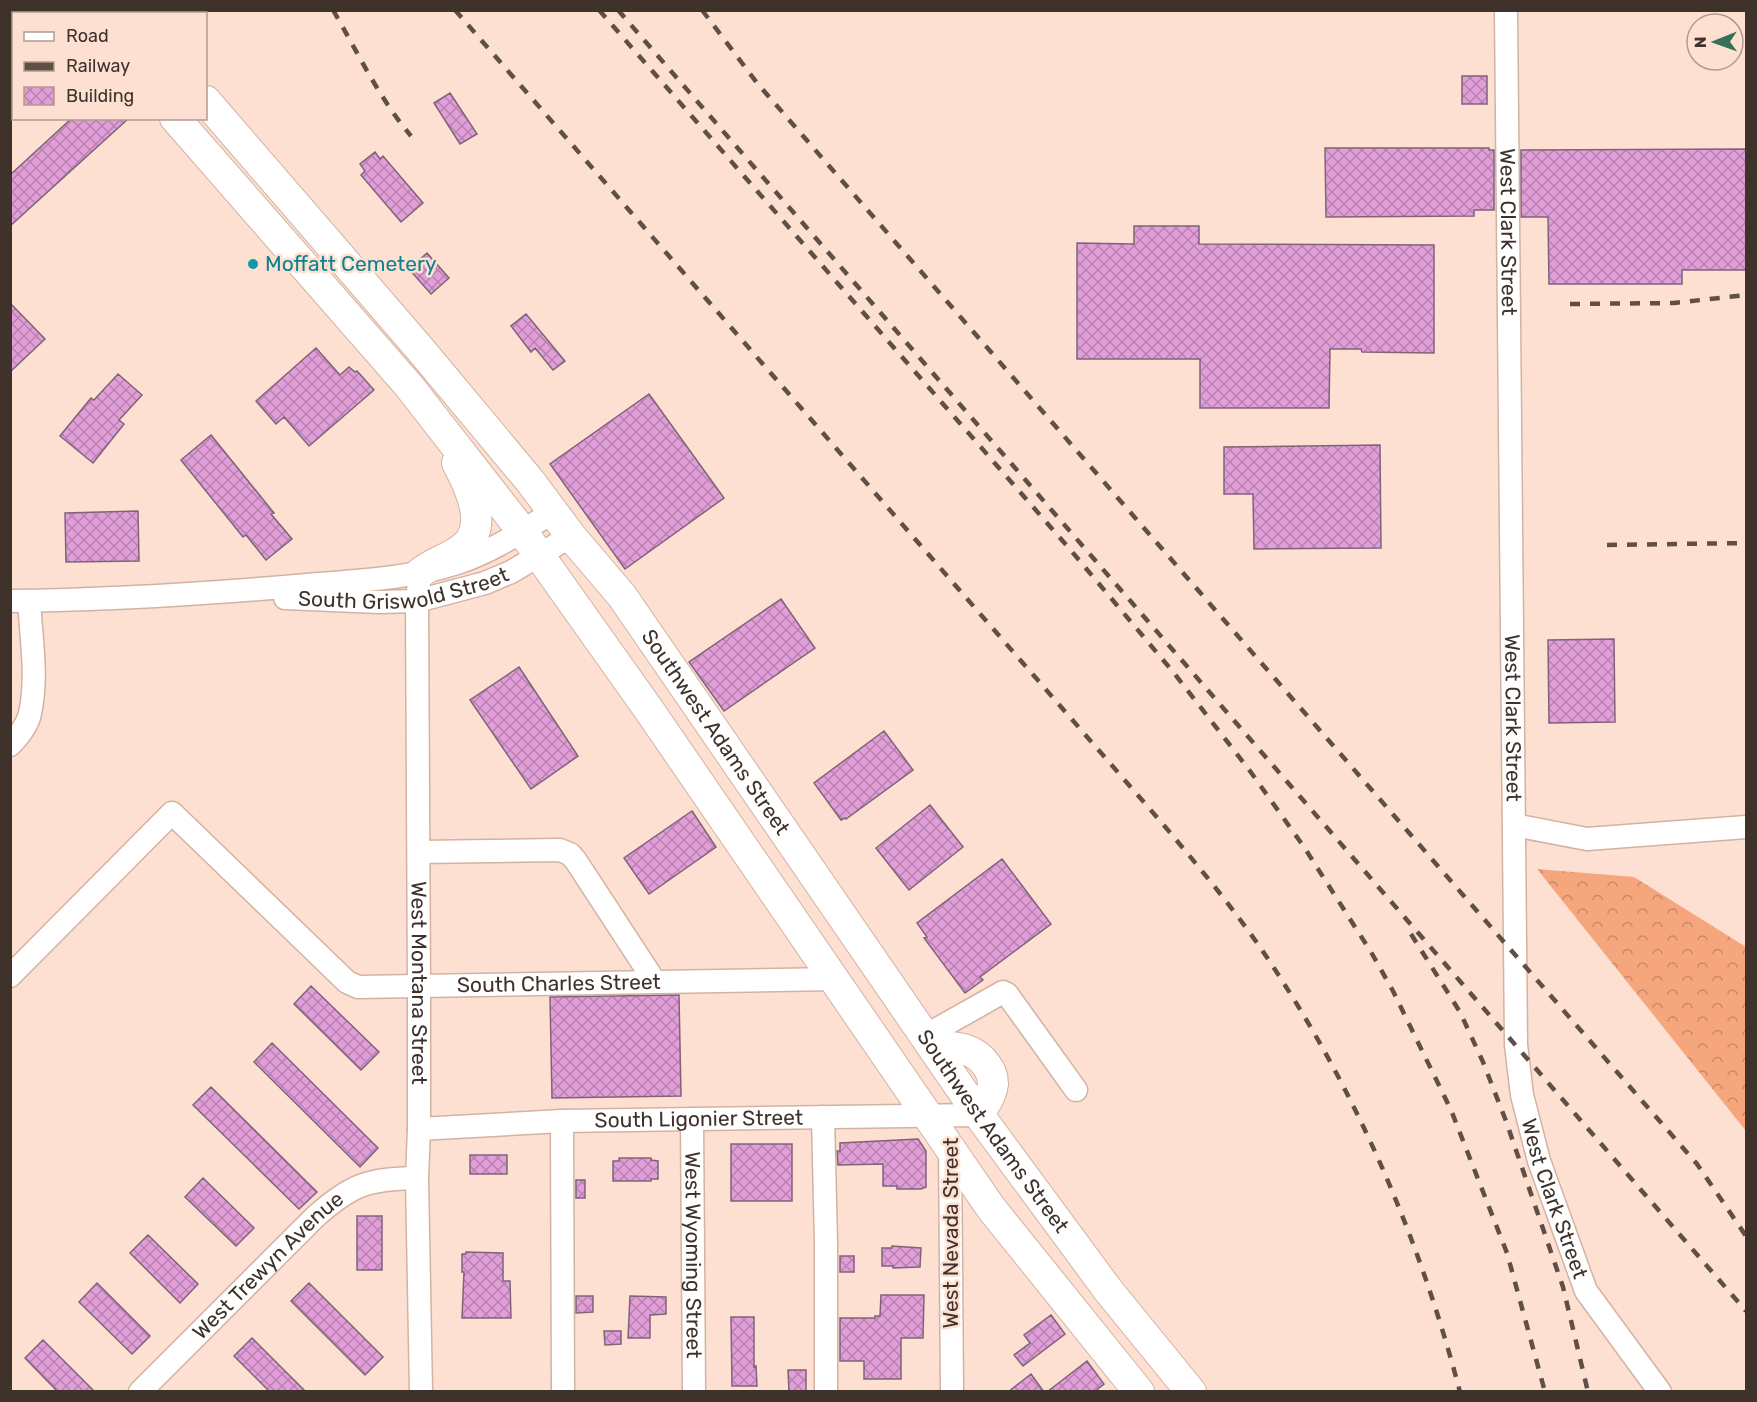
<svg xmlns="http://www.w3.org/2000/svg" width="1757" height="1402" font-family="Rubik,sans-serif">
  <defs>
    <pattern id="forest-crowns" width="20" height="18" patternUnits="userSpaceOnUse" patternTransform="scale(1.5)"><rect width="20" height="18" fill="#f5a67d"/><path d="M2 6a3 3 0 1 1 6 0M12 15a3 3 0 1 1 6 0" fill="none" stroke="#c88867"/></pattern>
    <pattern id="building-cross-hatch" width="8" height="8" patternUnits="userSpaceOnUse" patternTransform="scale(1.5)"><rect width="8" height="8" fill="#e29ed8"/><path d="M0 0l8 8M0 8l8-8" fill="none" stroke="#b981af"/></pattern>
  </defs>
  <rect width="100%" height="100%" fill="#fde0d2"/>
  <path fill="url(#forest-crowns)" d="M 1537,869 L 1634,877 L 1746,947 L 1746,1131 Z"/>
  <path fill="url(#building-cross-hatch)" stroke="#7d6479" stroke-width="1.5" d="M 1462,76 L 1487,76 L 1487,104 L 1462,104 Z
    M 450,93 L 477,134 L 460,144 L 434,103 Z
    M 72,118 L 129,118 L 10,226 L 10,175 Z
    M 1325,148 L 1489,148 L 1489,150 L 1494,150 L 1494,210 L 1474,210 L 1474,216 L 1326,217 Z
    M 1746,149 L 1746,270 L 1682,270 L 1682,284 L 1549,284 L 1548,217 L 1521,217 L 1521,150 Z
    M 375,152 L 380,159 L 383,156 L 423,203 L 401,222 L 361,175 L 365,171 L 360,164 Z
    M 1134,226 L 1199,226 L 1199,244 L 1434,245 L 1434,353 L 1362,352 L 1361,349 L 1330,349 L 1329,408 L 1200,408 L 1200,359 L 1077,359 L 1077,243 L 1134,244 Z
    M 427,253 L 449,278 L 431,294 L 409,269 Z
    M 10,303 L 45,339 L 10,372 Z
    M 526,314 L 565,361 L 553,370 L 535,348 L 531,352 L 511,326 Z
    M 316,348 L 340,375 L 349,367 L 355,372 L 357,371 L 374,390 L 309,446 L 284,417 L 276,424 L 256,401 Z
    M 118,374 L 142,395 L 119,420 L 124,424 L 93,463 L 60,436 L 91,398 L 94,400 Z
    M 649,394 L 724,498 L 625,569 L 550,464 Z
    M 211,435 L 274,513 L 271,514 L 292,539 L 266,560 L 246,535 L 243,537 L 181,460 Z
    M 1380,445 L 1381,548 L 1254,549 L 1253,494 L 1224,494 L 1224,447 Z
    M 138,511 L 139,561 L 66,562 L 65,513 Z
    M 781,599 L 815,648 L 724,711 L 689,662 Z
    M 1614,639 L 1615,722 L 1549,723 L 1548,640 Z
    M 519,667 L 578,756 L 531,789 L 470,700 Z
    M 884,731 L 913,770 L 846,819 L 845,818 L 841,820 L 814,783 Z
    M 930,805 L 963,847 L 909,890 L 876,848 Z
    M 692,811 L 716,847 L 649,894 L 624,858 Z
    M 1002,859 L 1051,924 L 980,977 L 983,980 L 965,993 L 924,938 L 927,937 L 917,923 Z
    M 311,986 L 379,1052 L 361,1070 L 294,1004 Z
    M 679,995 L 681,1096 L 552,1098 L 550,997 Z
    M 272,1043 L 378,1148 L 360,1167 L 254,1062 Z
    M 211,1087 L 317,1192 L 299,1209 L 193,1105 Z
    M 918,1139 L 926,1151 L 926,1187 L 921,1189 L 897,1189 L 897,1186 L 883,1186 L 883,1164 L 838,1165 L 837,1151 L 840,1151 L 840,1143 Z
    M 731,1144 L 792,1144 L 792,1201 L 731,1201 Z
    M 470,1155 L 507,1155 L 507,1174 L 470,1174 Z
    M 619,1158 L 651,1158 L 651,1160 L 658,1161 L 658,1179 L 651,1179 L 651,1181 L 613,1181 L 613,1161 L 619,1161 Z
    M 203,1178 L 254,1228 L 236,1246 L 185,1197 Z
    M 576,1180 L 585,1180 L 585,1198 L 576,1198 Z
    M 357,1216 L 382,1216 L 382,1270 L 357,1270 Z
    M 148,1235 L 198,1284 L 180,1303 L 130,1253 Z
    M 892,1246 L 921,1248 L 920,1267 L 893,1268 L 893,1266 L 882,1266 L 882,1248 L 892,1248 Z
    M 466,1252 L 503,1253 L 503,1281 L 510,1281 L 511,1318 L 462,1318 L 464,1272 L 462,1272 L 462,1254 L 466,1254 Z
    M 840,1256 L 854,1256 L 854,1272 L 840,1272 Z
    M 97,1283 L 150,1336 L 132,1354 L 79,1302 Z
    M 309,1283 L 383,1357 L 365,1375 L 291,1301 Z
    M 881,1295 L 924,1295 L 923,1338 L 901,1338 L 901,1379 L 864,1379 L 864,1361 L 840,1361 L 840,1318 L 875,1318 L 875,1316 L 880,1316 Z
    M 576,1296 L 593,1296 L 593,1312 L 576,1313 Z
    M 630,1296 L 666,1297 L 666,1314 L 650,1315 L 650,1338 L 628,1338 Z
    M 1051,1315 L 1065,1334 L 1023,1366 L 1014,1355 L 1030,1343 L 1024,1335 Z
    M 731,1317 L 754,1317 L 754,1367 L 756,1366 L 757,1386 L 732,1386 Z
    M 604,1331 L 621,1331 L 621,1344 L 605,1345 Z
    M 252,1338 L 306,1392 L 270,1392 L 234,1356 Z
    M 43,1340 L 95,1392 L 58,1392 L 25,1358 Z
    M 1087,1361 L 1104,1384 L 1094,1392 L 1047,1392 Z
    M 788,1370 L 806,1370 L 806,1392 L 789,1392 Z
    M 1031,1374 L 1044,1392 L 1008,1392 Z"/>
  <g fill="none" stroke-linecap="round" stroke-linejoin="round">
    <g stroke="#d4b2a1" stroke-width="25">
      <g id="minor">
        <path id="s1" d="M 1506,10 L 1516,1045 L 1522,1095 L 1539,1161 L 1586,1291 L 1660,1392"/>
        <path id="s2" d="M 420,573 L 417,601 L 419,987 L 419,1129 L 417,1178 L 421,1392"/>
        <path id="s3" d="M 285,598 L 379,602 L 417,601 L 485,583 L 511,572 L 571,536"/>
        <path d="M 10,601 C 106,600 201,594 296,586 C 349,581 406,580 457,563 C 492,552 522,531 553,512"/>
        <path d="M 10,745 C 18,737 28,724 30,713 C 38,678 31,637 29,601"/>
        <path d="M 1514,825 L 1587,839 L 1746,827"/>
        <path d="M 419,852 L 560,850 L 570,854 L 576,861 L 655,982"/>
        <path id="s4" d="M 10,976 L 172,813 L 347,982 L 358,987 L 834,979"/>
        <path d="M 925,1036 L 1003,992 L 1007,994 L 1076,1090"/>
        <path d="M 823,1117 L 826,1243 L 826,1392"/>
        <path id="s5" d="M 692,1119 L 694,1392"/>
        <path d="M 562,1121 L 563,1392"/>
        <path id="s6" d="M 419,1129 L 562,1121 L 979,1115"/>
        <path d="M 950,1144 L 952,1392"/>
        <path id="s7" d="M 140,1392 L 315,1217 C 352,1184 368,1179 417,1178"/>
      </g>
    </g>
    <g stroke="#d4b2a1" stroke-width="32">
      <g id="major">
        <path d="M 78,10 L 81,14"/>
        <path d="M 122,10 L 125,14"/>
        <path id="s8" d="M 206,101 L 420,349 L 530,481 L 571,536 L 622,596 L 979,1115 L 1108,1290 L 1191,1392"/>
        <path d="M 175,118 L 409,386 L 522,531 L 649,710 L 991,1208 L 1139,1392"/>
        <path d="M 420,573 C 433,562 452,558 465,546 C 489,525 469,485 457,463"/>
        <path d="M 931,1045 C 953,1047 974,1046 987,1066 C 991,1071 993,1077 993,1084 C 992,1095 984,1105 979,1115"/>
      </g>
    </g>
    <use href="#minor" stroke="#fff" stroke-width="22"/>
    <use href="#major" stroke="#fff" stroke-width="30"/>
    <path stroke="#5f4f47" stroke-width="4.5" stroke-dasharray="10 10" stroke-linecap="butt" d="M 333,10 C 358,53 379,98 411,136
      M 455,10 L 1162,823 C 1204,873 1246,923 1281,979 C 1362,1104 1422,1247 1460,1392
      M 599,10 L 1068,547 L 1174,673 L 1250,771 L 1304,847 L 1371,952 L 1393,991 L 1451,1110 L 1507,1253 L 1545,1392
      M 618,10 L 1746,1311
      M 702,10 L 757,83 L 1697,1164 L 1746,1236
      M 1570,304 L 1674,303 L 1746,295
      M 1607,545 L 1746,543
      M 1411,934 L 1460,1012 L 1483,1062 L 1506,1121 L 1563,1287 L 1588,1392"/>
  </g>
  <circle fill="#0f9aa8" stroke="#fde0d2" stroke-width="2" cx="253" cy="264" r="6"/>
  <g text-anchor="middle" stroke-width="5" stroke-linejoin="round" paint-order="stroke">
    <g font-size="21" fill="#3f322b" stroke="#fde0d2">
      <text dy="7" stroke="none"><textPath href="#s1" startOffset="222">West Clark Street</textPath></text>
      <text dy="7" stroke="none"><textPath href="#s3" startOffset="120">South Griswold Street</textPath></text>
      <text dy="7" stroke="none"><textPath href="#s1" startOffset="708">West Clark Street</textPath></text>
      <text dy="7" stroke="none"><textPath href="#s8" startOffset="812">Southwest Adams Street</textPath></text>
      <text dy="7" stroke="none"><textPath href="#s2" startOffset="410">West Montana Street</textPath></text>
      <text dy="7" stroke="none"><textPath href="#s4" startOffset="686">South Charles Street</textPath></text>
      <text dy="7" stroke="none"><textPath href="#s6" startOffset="280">South Ligonier Street</textPath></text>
      <text dy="7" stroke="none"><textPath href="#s8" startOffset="1298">Southwest Adams Street</textPath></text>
      <text dy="7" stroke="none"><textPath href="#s1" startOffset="1194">West Clark Street</textPath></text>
      <text transform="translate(951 1233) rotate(-90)" y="7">West Nevada Street</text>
      <text dy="7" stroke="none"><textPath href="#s5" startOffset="136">West Wyoming Street</textPath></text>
      <text dy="7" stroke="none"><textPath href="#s7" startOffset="180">West Trewyn Avenue</textPath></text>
    </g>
    <g font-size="21" fill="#0d838f" stroke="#fde0d2" text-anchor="start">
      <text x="265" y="271">Moffatt Cemetery</text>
    </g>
  </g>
  <rect width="1757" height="1402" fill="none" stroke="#3f322b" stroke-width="24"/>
  <rect x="12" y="12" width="195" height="108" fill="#fde0d2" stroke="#b19a8f" stroke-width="1.5"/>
  <rect x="24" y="32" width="30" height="9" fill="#ffffff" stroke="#b19a8f" stroke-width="1.5"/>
  <text x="66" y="42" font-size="18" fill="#3f322b">Road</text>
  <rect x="24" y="62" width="30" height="9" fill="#5f4f47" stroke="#b19a8f" stroke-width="1.5"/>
  <text x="66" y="72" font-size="18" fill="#3f322b">Railway</text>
  <rect x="24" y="87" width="30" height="18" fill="url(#building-cross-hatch)" stroke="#b19a8f" stroke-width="1.5"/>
  <text x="66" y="102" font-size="18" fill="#3f322b">Building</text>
  <g transform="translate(1715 42) rotate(269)"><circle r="28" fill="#fde0d2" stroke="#b19a8f" stroke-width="1.5"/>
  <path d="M0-4.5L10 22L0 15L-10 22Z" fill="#377059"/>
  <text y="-9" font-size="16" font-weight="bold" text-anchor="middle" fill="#3f322b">N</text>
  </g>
</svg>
